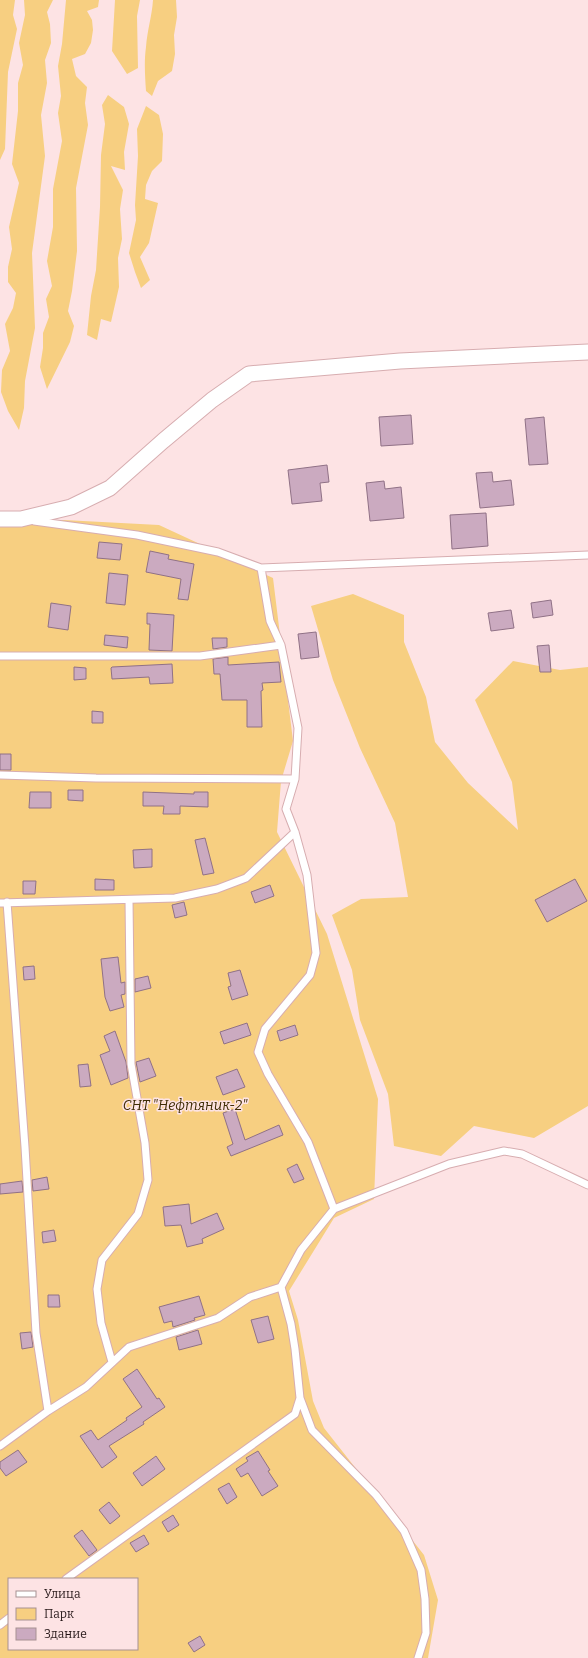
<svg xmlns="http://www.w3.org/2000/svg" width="588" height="1658" font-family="Bitter,serif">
  <rect width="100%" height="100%" fill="#fde3e4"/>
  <path fill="#f7cf81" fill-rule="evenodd" d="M 0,0 L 15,0 L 13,15 L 17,29 L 8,72 L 5,149 L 0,160 Z
    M 24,0 L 53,0 L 47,12 L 50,24 L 51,43 L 45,60 L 47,83 L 41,115 L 45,156 L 32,253 L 35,328 L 25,381 L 24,408 L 19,430 L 8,411 L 1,392 L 2,370 L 10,351 L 5,324 L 13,308 L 16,293 L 8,282 L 8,267 L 12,249 L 9,227 L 19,183 L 12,164 L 18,111 L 18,83 L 23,65 L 19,43 L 25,15 Z
    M 66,0 L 99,0 L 98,7 L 87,11 L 92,20 L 93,30 L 91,43 L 85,54 L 72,59 L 76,76 L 87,87 L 85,103 L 88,125 L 76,188 L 77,251 L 72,291 L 68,311 L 74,326 L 70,342 L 47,389 L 40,367 L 43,348 L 43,333 L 49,317 L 46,299 L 52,286 L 47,261 L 53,227 L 53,189 L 62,141 L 58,113 L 61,96 L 58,66 L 62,44 Z
    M 115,0 L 140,0 L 137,16 L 138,68 L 127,74 L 112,51 Z
    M 153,0 L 176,0 L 177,17 L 174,35 L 175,54 L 172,71 L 158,81 L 152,96 L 146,91 C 145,76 144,61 146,47 C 147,31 152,16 153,0 Z
    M 108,95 L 124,107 L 129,124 L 124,152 L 125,170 L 111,166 L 123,190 L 120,209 L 122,239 L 118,258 L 119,287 L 111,322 L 101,319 L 97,340 L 87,335 L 91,296 L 96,270 L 100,207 L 101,155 L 105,124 L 102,105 Z
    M 146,106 L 159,115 L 163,134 L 162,161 L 152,171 L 146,185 L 145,199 L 158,203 L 149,243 L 140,257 L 150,280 L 141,288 L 135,272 L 129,253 L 136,220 L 135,205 L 138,156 L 137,129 Z
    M 64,520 L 159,525 L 273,578 L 293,741 L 281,781 L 277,832 L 327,934 L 378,1099 L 374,1199 L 334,1218 L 289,1291 L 298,1320 L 313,1401 L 324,1428 L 424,1555 L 438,1600 L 428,1658 L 0,1658 L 0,526 ZM 9,1579 L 137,1579 L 137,1649 L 9,1649 Z
    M 353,594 L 404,615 L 404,642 L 426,697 L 435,742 L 468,783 L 518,830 L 512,782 L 475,700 L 513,661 L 560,670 L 588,667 L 588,1106 L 534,1138 L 474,1126 L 441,1156 L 394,1146 L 388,1094 L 360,1020 L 352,970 L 332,915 L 361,899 L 408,897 L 395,823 L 360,748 L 333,680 L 311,606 Z"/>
  <path fill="#cbaac0" stroke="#907186" d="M 411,415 L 413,444 L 381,446 L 379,417 Z
    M 544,417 L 548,464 L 529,465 L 525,419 Z
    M 327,465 L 329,482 L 320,483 L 322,501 L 292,504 L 288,470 Z
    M 492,472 L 493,482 L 511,480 L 514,505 L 480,508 L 476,473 Z
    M 384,481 L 385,489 L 401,487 L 404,518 L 370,521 L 366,483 Z
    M 486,513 L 488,546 L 452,549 L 450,515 Z
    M 99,542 L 122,544 L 120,560 L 97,558 Z
    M 150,551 L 169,555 L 168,559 L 194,564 L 188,600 L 178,599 L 181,579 L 146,572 Z
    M 109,573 L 128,575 L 125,605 L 106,603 Z
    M 551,600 L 553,615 L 533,618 L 531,603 Z
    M 51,603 L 71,606 L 68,630 L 48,627 Z
    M 511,610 L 514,628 L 491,631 L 488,613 Z
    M 147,613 L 174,615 L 172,651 L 149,650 L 150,624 L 147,624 Z
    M 316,632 L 319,657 L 301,659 L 298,634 Z
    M 105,635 L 128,637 L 127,648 L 104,645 Z
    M 212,638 L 227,638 L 227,647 L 213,649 Z
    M 549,645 L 551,672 L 540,672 L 537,646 Z
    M 228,657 L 228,665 L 279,662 L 281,682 L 262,683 L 263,690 L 261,691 L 262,727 L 247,727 L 247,700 L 222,700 L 220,674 L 214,674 L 213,659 Z
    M 172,664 L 173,683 L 150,684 L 149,677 L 112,679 L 111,668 L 112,667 Z
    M 74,667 L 86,668 L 86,679 L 74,680 Z
    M 92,711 L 103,712 L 103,723 L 92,723 Z
    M 0,754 L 11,754 L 11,770 L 0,770 Z
    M 68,790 L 83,790 L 83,801 L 68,800 Z
    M 30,792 L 51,792 L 51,808 L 29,808 Z
    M 143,792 L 194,794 L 194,792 L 208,792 L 208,807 L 180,806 L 180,814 L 163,814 L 164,806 L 143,806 Z
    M 205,838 L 214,873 L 203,875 L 195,840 Z
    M 152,849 L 152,867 L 134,868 L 133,850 Z
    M 95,879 L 114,880 L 114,890 L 95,890 Z
    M 575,879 L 587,901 L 547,922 L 535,900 Z
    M 23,881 L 36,881 L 35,894 L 23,894 Z
    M 270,885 L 274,896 L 255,903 L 251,892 Z
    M 184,902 L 187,915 L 175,918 L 172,905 Z
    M 118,957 L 121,983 L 125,982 L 125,994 L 121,995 L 124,1007 L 110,1011 L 105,997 L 101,959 Z
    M 34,966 L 35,979 L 24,980 L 23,967 Z
    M 240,970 L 248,995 L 232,1000 L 228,987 L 231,986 L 228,973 Z
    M 148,976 L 151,988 L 135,992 L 135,979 Z
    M 247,1023 L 251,1035 L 224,1044 L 220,1032 Z
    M 295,1025 L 298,1035 L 280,1041 L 277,1031 Z
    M 115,1031 L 126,1062 L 128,1078 L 111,1085 L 100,1055 L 110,1051 L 104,1036 Z
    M 149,1058 L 156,1076 L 140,1082 L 136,1062 Z
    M 88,1064 L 91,1086 L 80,1087 L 78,1065 Z
    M 237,1069 L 245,1087 L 223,1095 L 216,1077 Z
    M 235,1109 L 245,1140 L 279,1125 L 283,1135 L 231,1156 L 227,1147 L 233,1144 L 223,1113 Z
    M 297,1164 L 304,1179 L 294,1183 L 287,1169 Z
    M 47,1177 L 49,1189 L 33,1191 L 32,1180 Z
    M 22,1181 L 23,1192 L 0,1194 L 0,1184 Z
    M 189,1204 L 191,1224 L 217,1213 L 224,1229 L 202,1239 L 203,1243 L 187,1247 L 181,1225 L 165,1226 L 163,1207 Z
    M 54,1230 L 56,1241 L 43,1243 L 42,1232 Z
    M 48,1295 L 59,1295 L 60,1307 L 48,1307 Z
    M 199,1296 L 205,1315 L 194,1318 L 195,1320 L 173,1327 L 172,1321 L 164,1323 L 159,1307 Z
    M 268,1316 L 274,1339 L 258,1343 L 251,1320 Z
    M 198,1330 L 202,1344 L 179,1350 L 176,1337 Z
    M 31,1332 L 33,1347 L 22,1349 L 20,1333 Z
    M 137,1369 L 157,1399 L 159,1398 L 165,1407 L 143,1422 L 144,1424 L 109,1446 L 117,1457 L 102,1468 L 80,1436 L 91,1430 L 98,1440 L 127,1420 L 126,1418 L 142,1407 L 123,1379 Z
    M 18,1450 L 27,1462 L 6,1476 L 0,1468 L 0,1462 Z
    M 258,1451 L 270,1470 L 268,1471 L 278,1486 L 262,1496 L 248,1473 L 241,1477 L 236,1469 L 248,1461 L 246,1458 Z
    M 156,1456 L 165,1469 L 142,1486 L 133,1473 Z
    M 229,1483 L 237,1497 L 227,1504 L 218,1489 Z
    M 109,1502 L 120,1516 L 110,1524 L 99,1510 Z
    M 173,1515 L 179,1525 L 168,1532 L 162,1522 Z
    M 82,1530 L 97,1550 L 89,1556 L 74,1536 Z
    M 144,1535 L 149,1544 L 136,1552 L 130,1543 Z
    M 200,1636 L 205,1645 L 194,1652 L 188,1643 Z"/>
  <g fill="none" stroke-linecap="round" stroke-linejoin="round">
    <g stroke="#d7adb0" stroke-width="9">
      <path id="service" d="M 34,521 L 137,535 L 218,552 L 261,568 L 270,621 L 281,645 L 298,728 L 295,779 L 286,809 L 295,832 L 307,875 L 316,953 L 310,975 L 265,1029 L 258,1052 L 268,1074 L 308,1142 L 334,1209
        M 261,568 L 588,555
        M 0,656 L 200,656 L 281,645
        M 0,775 L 96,778 L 295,779
        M 7,902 L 25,1147 L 36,1333 L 48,1411
        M 0,903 L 175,898 L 217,889 L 246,878 L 295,832
        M 112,1362 L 101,1323 L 97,1289 L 102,1260 L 138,1214 L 148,1180 L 145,1143 L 131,1064 L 129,900
        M 300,1398 L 312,1430 L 376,1495 L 404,1531 L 421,1570 L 425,1599 L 426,1633 L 418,1658
        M 0,1446 L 48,1411 L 86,1387 L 129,1347 L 218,1318 L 250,1297 L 281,1287 L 301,1250 L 334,1209 L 449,1164 L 504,1151 L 522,1154 L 588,1185
        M 66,1579 L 295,1414 L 300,1398 L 295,1349 L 291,1324 L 281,1287
        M 0,1625 L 9,1618"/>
    </g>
    <g stroke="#d7adb0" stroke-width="17">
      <path id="minor" d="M 0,519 L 21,519 L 71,507 L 110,488 L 163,441 L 212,400 L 249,374 L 400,361 L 588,352"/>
    </g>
    <use href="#service" stroke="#fff" stroke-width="7"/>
    <use href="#minor" stroke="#fff" stroke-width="15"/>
  </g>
  <g text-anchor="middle" stroke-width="3" stroke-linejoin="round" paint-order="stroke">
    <g font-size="14" font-style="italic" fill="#3f2d05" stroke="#fde3e4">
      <text x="185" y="1110">СНТ "Нефтяник-2"</text>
    </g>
  </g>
  <rect x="8" y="1578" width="130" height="72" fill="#fde3e4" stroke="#a79192"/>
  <rect x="16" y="1591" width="20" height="6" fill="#ffffff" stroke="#a79192"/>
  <text x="44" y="1598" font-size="12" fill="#251617">Улица</text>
  <rect x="16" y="1608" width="20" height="12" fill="#f7cf81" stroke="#a79192"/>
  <text x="44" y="1618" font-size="12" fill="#251617">Парк</text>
  <rect x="16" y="1628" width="20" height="12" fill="#cbaac0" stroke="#a79192"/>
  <text x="44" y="1638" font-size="12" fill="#251617">Здание</text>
</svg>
